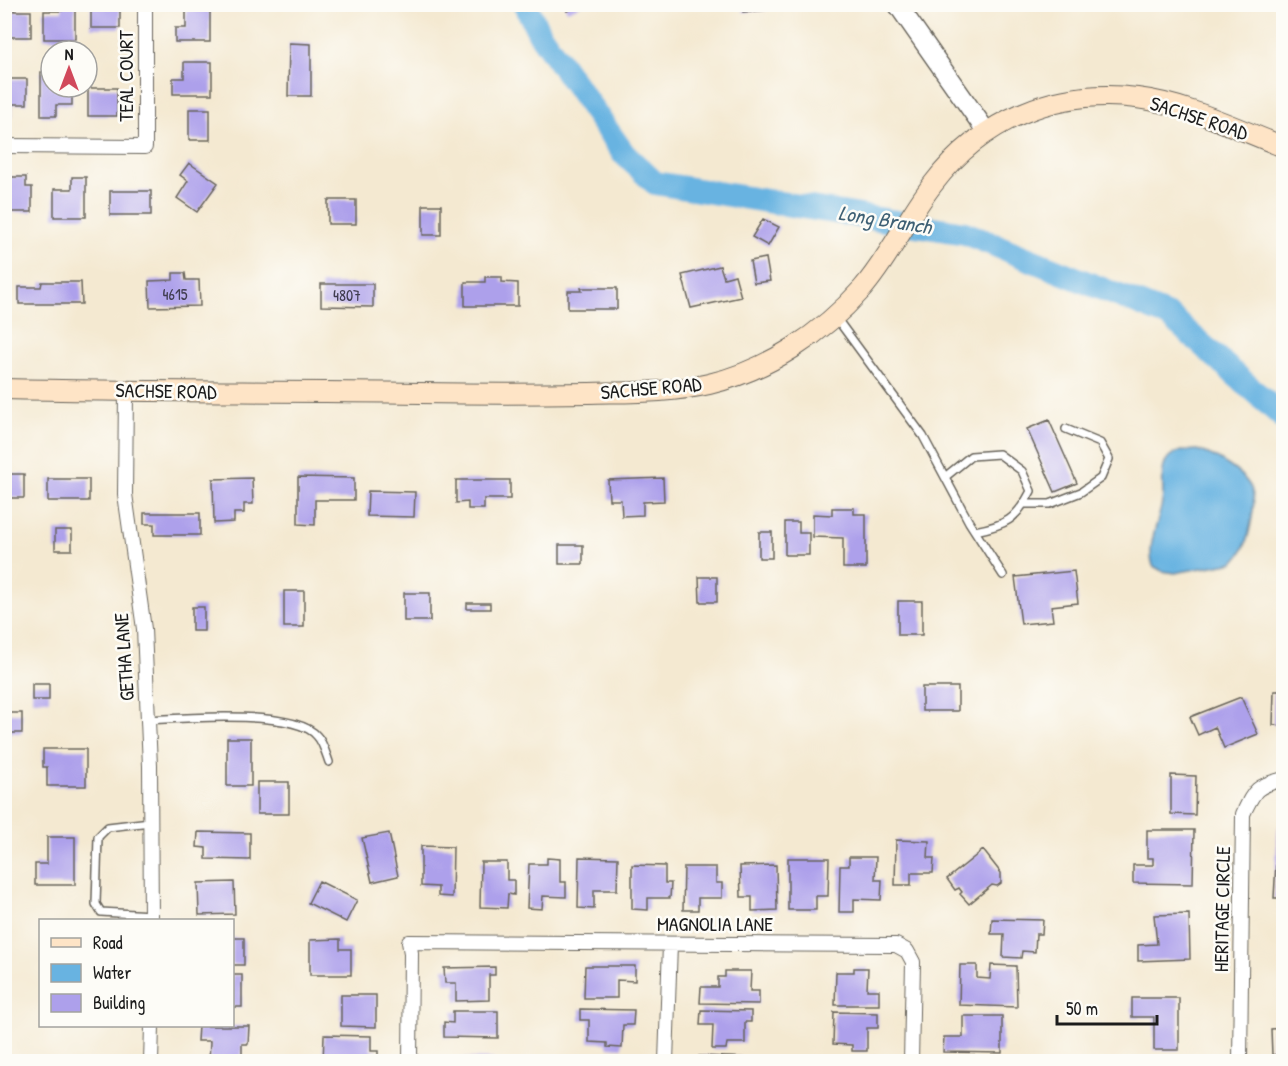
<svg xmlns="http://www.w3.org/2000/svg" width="1288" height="1066" font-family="'Patrick Hand',sans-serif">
  <rect width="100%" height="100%" fill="#fdfcf7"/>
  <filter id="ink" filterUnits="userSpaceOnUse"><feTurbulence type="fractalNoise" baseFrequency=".0167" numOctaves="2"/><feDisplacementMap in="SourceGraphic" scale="12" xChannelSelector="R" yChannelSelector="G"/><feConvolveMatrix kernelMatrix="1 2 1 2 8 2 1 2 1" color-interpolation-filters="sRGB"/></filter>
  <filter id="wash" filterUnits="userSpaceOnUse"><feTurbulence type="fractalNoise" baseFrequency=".008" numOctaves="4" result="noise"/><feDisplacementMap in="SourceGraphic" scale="24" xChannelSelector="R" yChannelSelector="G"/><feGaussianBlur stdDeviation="1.35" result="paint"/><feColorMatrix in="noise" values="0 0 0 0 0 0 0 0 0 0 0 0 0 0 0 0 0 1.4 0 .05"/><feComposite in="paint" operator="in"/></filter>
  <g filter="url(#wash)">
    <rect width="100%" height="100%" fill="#f4e9d1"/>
    <path fill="#68b3e1" stroke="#42687e" stroke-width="1.5" d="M 1197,450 C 1208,453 1216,457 1226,464 C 1256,483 1257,494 1250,528 C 1247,541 1244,552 1234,562 L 1175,573 L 1162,571 L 1153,566 C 1146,545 1159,523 1162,502 C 1165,489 1158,466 1170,456 C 1177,450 1187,451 1197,450 Z"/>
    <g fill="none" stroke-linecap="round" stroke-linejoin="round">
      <path stroke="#68b3e1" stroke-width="24" d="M 525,4 L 539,33 L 624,154 L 655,183 L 965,233 L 1171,317 L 1284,418"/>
    </g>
    <g id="blocks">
      <path fill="#ada0eb" d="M 4,4 L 14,4 L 14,11 L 31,11 L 31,37 L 4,37 Z
        M 62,4 L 75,4 L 75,39 L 44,39 L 44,11 L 62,11 Z
        M 91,4 L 120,4 L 120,28 L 91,28 Z
        M 564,4 L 582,4 L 582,5 L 567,11 Z
        M 742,4 L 767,4 L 768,10 L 743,12 Z
        M 186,10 L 210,10 L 210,42 L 175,42 L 175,28 L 186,28 Z
        M 289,43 L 311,44 L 311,96 L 288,96 Z
        M 184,62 L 212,62 L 212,94 L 173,94 L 173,78 L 184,78 Z
        M 41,72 L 51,72 L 51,87 L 72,87 L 72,105 L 56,105 L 56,116 L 41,116 Z
        M 4,79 L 27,79 L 27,104 L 12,104 L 12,116 L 4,116 Z
        M 88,88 L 117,88 L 117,116 L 88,116 Z
        M 189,109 L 210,109 L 210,140 L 189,140 Z
        M 189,163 L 218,183 L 197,212 L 177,198 L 188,181 L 180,175 Z
        M 4,177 L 26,177 L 26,187 L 32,187 L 32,212 L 4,212 Z
        M 72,177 L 86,177 L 86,217 L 54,217 L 54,189 L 72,189 Z
        M 110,191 L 151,191 L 151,215 L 110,215 Z
        M 328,200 L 356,200 L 356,224 L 328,224 Z
        M 423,205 L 441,205 L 441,235 L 423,235 Z
        M 763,219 L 779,227 L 768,246 L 752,237 Z
        M 766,258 L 770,281 L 754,283 L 750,261 Z
        M 720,266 L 724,278 L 735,275 L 741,297 L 691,308 L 682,275 Z
        M 173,273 L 185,273 L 186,280 L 199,280 L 200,306 L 150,307 L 149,281 L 173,280 Z
        M 485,277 L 502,277 L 502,282 L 518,283 L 518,306 L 465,306 L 465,282 L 485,282 Z
        M 42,282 L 81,282 L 82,304 L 19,304 L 19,287 L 41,287 Z
        M 321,284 L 373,284 L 373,307 L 321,306 Z
        M 581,288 L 617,288 L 617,309 L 568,309 L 568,291 L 582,291 Z
        M 1049,420 L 1077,483 L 1055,492 L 1027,429 Z
        M 4,474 L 24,474 L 24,498 L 4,498 Z
        M 298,477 L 354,478 L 354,500 L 315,500 L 315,525 L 298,524 Z
        M 252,478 L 253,504 L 244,504 L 244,513 L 234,513 L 234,522 L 214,523 L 213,479 Z
        M 663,478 L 664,501 L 643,502 L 643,515 L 622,516 L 621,500 L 609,500 L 608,480 Z
        M 48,479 L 89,479 L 89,501 L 48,501 Z
        M 456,480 L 510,480 L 510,499 L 484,499 L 484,509 L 468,509 L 468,502 L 456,503 Z
        M 368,491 L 415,492 L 414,517 L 367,516 Z
        M 832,508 L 854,508 L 854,514 L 866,514 L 866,568 L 843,568 L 843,538 L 813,537 L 813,514 L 832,515 Z
        M 144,513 L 200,513 L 200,535 L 154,535 L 154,524 L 144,524 Z
        M 785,522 L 799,522 L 799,533 L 809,533 L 809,555 L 785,555 Z
        M 55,530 L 72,530 L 72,550 L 55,550 Z
        M 759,532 L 772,532 L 772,558 L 759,558 Z
        M 559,545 L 583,545 L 583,564 L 559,564 Z
        M 1074,571 L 1078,603 L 1051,606 L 1053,621 L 1021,624 L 1015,577 Z
        M 699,577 L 717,577 L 717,602 L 700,602 Z
        M 284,591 L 304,591 L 304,627 L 284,627 Z
        M 404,593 L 430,593 L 430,621 L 404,621 Z
        M 898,601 L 922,601 L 922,635 L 898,635 Z
        M 467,603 L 490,603 L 490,609 L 467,609 Z
        M 192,607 L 204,607 L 204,631 L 192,631 Z
        M 32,684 L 49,684 L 49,700 L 32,700 Z
        M 922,687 L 958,687 L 958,711 L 922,711 Z
        M 1274,691 L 1284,691 L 1284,726 L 1273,725 Z
        M 1241,697 L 1258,734 L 1224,748 L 1215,727 L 1198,735 L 1190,717 Z
        M 4,713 L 22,713 L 22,733 L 4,733 Z
        M 227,738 L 251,738 L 251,786 L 227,786 Z
        M 43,749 L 86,749 L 86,786 L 47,786 L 47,767 L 43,767 Z
        M 1171,775 L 1196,776 L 1195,815 L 1171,814 Z
        M 257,782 L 289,782 L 289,814 L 257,814 Z
        M 1278,827 L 1284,827 L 1284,898 L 1274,898 Z
        M 1147,830 L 1194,830 L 1193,884 L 1133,883 L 1133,865 L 1153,865 L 1153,858 L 1147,858 Z
        M 198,832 L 250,833 L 250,860 L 206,859 L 206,848 L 197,847 Z
        M 389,833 L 398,876 L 372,882 L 362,838 Z
        M 47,837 L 75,837 L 75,885 L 35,885 L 35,864 L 47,864 Z
        M 896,840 L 929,841 L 928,858 L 934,858 L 933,873 L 911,873 L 911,885 L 895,885 Z
        M 421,846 L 453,847 L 452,897 L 438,896 L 438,887 L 421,886 Z
        M 983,850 L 1001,873 L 1001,883 L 997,886 L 992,885 L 969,904 L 960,894 L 962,892 L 959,888 L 955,890 L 947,879 Z
        M 579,857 L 618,858 L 617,890 L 594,890 L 594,909 L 578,908 Z
        M 849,857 L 876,857 L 875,880 L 882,880 L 881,900 L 854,899 L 854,912 L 839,912 L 840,866 L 849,866 Z
        M 547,858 L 560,859 L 560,882 L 566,882 L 566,897 L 543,896 L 542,909 L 527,908 L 529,864 L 547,864 Z
        M 788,858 L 829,858 L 828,896 L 816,896 L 816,910 L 788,910 Z
        M 481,862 L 507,862 L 507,880 L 514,880 L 514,895 L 508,894 L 507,908 L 480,907 Z
        M 632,865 L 665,866 L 665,883 L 671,883 L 670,898 L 648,898 L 648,910 L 632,909 Z
        M 776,865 L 777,910 L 752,911 L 752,897 L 741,897 L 740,866 Z
        M 684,867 L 716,867 L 716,883 L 722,883 L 722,898 L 698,898 L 698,910 L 683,910 Z
        M 319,881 L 357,900 L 346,922 L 308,903 Z
        M 234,882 L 235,914 L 199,915 L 198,883 Z
        M 1189,914 L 1190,959 L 1138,961 L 1138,945 L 1157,944 L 1154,915 Z
        M 992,919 L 1043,920 L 1042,934 L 1036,934 L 1035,952 L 1022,951 L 1021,958 L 1003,957 L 1004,934 L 991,934 Z
        M 232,938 L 244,938 L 244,965 L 232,965 Z
        M 340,939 L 340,949 L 351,949 L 351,975 L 310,975 L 310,940 Z
        M 960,965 L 977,965 L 977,978 L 990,979 L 991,965 L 1016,966 L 1017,1007 L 959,1005 Z
        M 585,966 L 635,966 L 635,981 L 617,980 L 617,998 L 584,998 Z
        M 495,967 L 495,975 L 489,975 L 489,1000 L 456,1001 L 456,983 L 445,983 L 444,968 Z
        M 854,968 L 868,968 L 867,990 L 879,990 L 879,1005 L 835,1005 L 836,972 L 854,972 Z
        M 725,971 L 751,971 L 750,991 L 759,991 L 759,1004 L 700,1003 L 701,987 L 718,987 L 718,977 L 725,977 Z
        M 232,975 L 242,975 L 242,1007 L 232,1007 Z
        M 341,995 L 376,995 L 376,1027 L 341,1026 Z
        M 1132,998 L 1179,998 L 1179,1050 L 1154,1050 L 1154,1017 L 1132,1017 Z
        M 580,1009 L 634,1010 L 633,1025 L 623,1025 L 622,1048 L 607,1047 L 607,1043 L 589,1042 L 589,1020 L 580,1020 Z
        M 701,1010 L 751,1011 L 751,1022 L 745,1022 L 745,1043 L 727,1043 L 726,1049 L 712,1049 L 713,1025 L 700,1025 Z
        M 453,1011 L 498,1011 L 498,1038 L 444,1037 L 444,1022 L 453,1023 Z
        M 834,1012 L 878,1013 L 878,1028 L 867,1028 L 867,1051 L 852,1051 L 852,1045 L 833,1044 Z
        M 963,1016 L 1002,1016 L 1002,1053 L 943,1052 L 944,1037 L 963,1037 Z
        M 198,1026 L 249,1026 L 248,1044 L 242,1044 L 242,1059 L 223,1058 L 223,1062 L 209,1062 L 210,1041 L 197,1041 Z
        M 1284,1028 L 1284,1054 L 1272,1055 L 1271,1029 Z
        M 324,1035 L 371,1036 L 371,1051 L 378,1051 L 378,1062 L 323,1062 Z
        M 699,1056 L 752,1058 L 752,1062 L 699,1062 Z
        M 444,1058 L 494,1059 L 494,1062 L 444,1062 Z"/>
    </g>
  </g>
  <g filter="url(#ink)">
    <use href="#blocks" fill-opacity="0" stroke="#68645b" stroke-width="1.5"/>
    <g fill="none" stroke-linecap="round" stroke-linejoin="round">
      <g stroke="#68645b" stroke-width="10">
        <path id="service" d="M 837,319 L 923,436 L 969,522 L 1003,575
          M 945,477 L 971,456 L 999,454 L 1022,471 L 1031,491 C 1016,520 1006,525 975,531
          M 1024,504 L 1050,504 L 1081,492 L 1101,478 L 1109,459 L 1100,443 L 1066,429
          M 148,720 C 182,718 296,709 317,736 C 323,742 326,754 329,762
          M 150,822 L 108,827 L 98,837 L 96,904 L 101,912 L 151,915"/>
      </g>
      <g stroke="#68645b" stroke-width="16">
        <path id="minor" d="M 4,146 L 145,147 L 145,4
          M 126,391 L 125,494 L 144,629 L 150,766 L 151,920
          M 151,1062 L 152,1026
          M 410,1062 L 411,953 L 409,942 L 896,945 L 907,951 L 913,962 L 911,1062
          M 666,1062 L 670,944
          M 1240,1062 L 1243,814 C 1255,789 1256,786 1284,779"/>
      </g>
      <g stroke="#68645b" stroke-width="21">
        <path id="tertiary" d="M 897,4 L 986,131"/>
      </g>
      <g stroke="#68645b" stroke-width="22">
        <path id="secondary" d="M 4,389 C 143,392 282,391 420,393 C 477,394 533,394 589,393 C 629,392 670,393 709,384 C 768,370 822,334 862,289 C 890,257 907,217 933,184 C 982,119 1056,88 1137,98 C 1187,104 1237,129 1284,147"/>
      </g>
      <use href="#service" stroke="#fff" stroke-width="7"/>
      <use href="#minor" stroke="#fff" stroke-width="14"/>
      <use href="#tertiary" stroke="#fff" stroke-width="18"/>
      <use href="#secondary" stroke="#fee4c6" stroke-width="20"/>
    </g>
  </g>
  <g text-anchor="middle" stroke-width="5" stroke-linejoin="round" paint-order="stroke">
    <g font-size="16" fill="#403d50">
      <text x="175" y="300">4615</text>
      <text x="347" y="301">4807</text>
    </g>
    <g font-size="20" fill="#1c1c1c" stroke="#fdfcf7">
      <text transform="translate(126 76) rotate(-90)" y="7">TEAL COURT</text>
      <text transform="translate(1199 118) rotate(18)" y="7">SACHSE ROAD</text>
      <text transform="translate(651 388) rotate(-5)" y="7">SACHSE ROAD</text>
      <text transform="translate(166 391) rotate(1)" y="7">SACHSE ROAD</text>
      <text transform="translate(124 657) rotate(-94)" y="7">GETHA LANE</text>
      <text transform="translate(1222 909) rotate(-89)" y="7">HERITAGE CIRCLE</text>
      <text x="715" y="931">MAGNOLIA LANE</text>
    </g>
    <g font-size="21" font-style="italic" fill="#3e6075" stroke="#fdfcf7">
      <text transform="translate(885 220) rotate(9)" y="7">Long Branch</text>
    </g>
  </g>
  <rect width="1288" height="1066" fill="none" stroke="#fdfcf7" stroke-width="24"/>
  <rect x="39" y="919" width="195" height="108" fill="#fdfcf7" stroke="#a3a29f" stroke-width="1.5"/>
  <rect x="51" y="938" width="30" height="9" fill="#fee4c6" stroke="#a3a29f" stroke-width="1.5"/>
  <text x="93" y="949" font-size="18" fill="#1c1c1c">Road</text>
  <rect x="51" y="964" width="30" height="18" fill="#68b3e1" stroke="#a3a29f" stroke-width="1.5"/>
  <text x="93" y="979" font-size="18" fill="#1c1c1c">Water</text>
  <rect x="51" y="994" width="30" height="18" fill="#ada0eb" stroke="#a3a29f" stroke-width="1.5"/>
  <text x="93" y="1009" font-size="18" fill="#1c1c1c">Building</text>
  <g transform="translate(69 69)"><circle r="28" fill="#fdfcf7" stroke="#a3a29f" stroke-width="1.5"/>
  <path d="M0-4.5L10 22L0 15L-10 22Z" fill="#d1495b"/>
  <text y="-9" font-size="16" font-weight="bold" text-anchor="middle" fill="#1c1c1c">N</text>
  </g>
  <path d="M1057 1015v9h100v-9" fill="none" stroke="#1c1c1c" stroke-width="3"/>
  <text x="1066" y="1015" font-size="18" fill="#1c1c1c" stroke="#fdfcf7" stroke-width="4.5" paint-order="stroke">50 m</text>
</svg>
